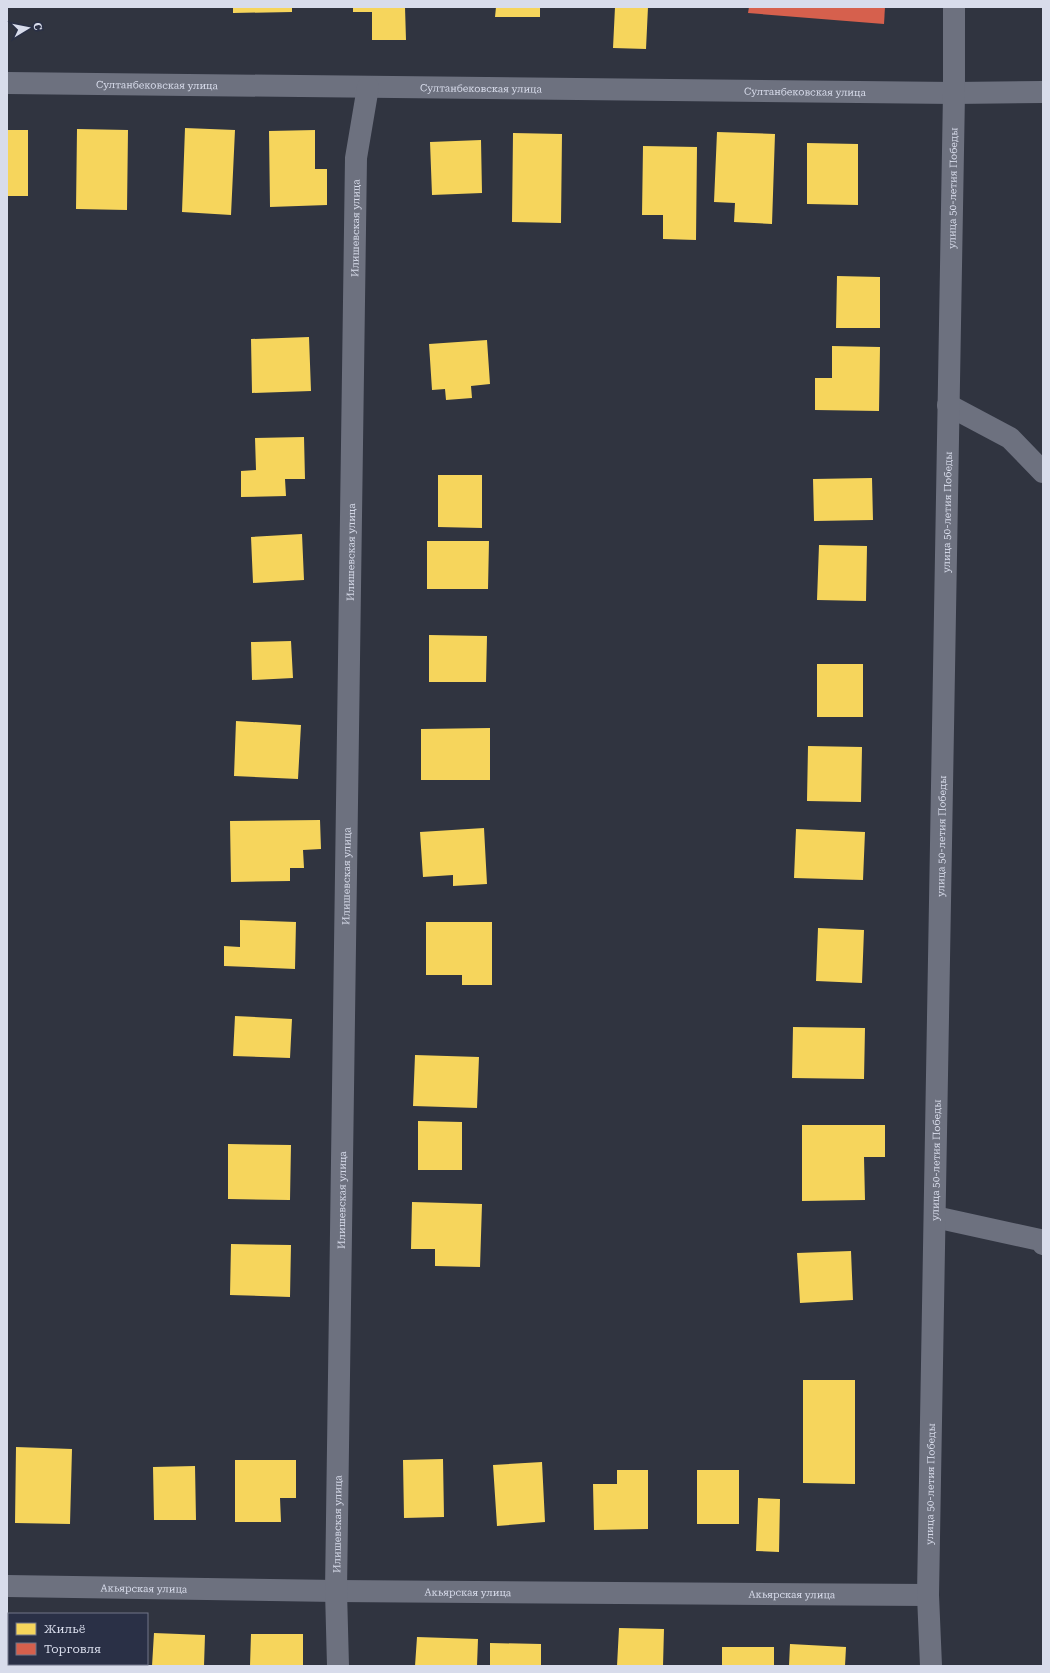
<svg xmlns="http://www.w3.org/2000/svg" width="1050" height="1673" font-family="'Roboto Serif',serif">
  <rect width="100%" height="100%" fill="#303440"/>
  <path fill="#f6d55c" d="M 233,7 L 292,7 L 292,12 L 233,13 Z
    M 353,7 L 405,7 L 406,40 L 372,40 L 372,12 L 353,12 Z
    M 496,7 L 540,7 L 540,17 L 495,17 Z
    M 615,7 L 648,7 L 646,49 L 613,48 Z
    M 185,128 L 235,130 L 231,215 L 182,212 Z
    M 77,129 L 128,130 L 127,210 L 76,209 Z
    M 7,130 L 28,130 L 28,196 L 7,196 Z
    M 315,130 L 315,169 L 327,169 L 327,205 L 270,207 L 269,131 Z
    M 717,132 L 775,134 L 772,224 L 734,222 L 735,203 L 714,202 Z
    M 513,133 L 562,134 L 561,223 L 512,222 Z
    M 481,140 L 482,193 L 432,195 L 430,142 Z
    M 807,143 L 858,144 L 858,205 L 807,204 Z
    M 643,146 L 697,147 L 696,240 L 663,239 L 663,215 L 642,215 Z
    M 837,276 L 880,277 L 880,328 L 836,328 Z
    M 309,337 L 311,391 L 252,393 L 251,339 Z
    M 487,340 L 490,384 L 471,386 L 472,398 L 446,400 L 445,389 L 432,390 L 429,344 Z
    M 832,346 L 880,347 L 879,411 L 815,410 L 815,378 L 832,378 Z
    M 304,437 L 305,479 L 285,479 L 286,496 L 241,497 L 241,471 L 256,470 L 255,438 Z
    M 438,475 L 482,475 L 482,528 L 438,527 Z
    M 872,478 L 873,520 L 814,521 L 813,479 Z
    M 302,534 L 304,580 L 253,583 L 251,537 Z
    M 427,541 L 489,541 L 488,589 L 427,589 Z
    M 819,545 L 867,546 L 866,601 L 817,600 Z
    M 429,635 L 487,636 L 486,682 L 429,682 Z
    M 291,641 L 293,678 L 252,680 L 251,642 Z
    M 817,664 L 863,664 L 863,717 L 817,717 Z
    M 236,721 L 301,725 L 298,779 L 234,776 Z
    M 490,728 L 490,780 L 421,780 L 421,729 Z
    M 808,746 L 862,747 L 861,802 L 807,801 Z
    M 320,820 L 321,849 L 303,850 L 304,868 L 290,868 L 290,881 L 231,882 L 230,821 Z
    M 484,828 L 487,884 L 453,886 L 453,875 L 423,877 L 420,832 Z
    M 796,829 L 865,832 L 863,880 L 794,878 Z
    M 240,920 L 296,922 L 295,969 L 224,966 L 224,946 L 240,947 Z
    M 426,922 L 492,922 L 492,985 L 462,985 L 462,975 L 426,975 Z
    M 818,928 L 864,930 L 862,983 L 816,981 Z
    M 235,1016 L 292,1019 L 290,1058 L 233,1056 Z
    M 793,1027 L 865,1028 L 864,1079 L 792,1078 Z
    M 415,1055 L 479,1057 L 477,1108 L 413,1106 Z
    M 418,1121 L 462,1122 L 462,1170 L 418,1170 Z
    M 802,1125 L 885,1125 L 885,1157 L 864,1157 L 865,1200 L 802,1201 Z
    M 228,1144 L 291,1145 L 290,1200 L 228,1199 Z
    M 412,1202 L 482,1204 L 480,1267 L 435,1266 L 435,1249 L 411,1249 Z
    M 231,1244 L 291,1245 L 290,1297 L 230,1295 Z
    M 851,1251 L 853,1300 L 800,1303 L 797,1253 Z
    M 803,1380 L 855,1380 L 855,1484 L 803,1483 Z
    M 16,1447 L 72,1449 L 70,1524 L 15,1523 Z
    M 443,1459 L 444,1517 L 404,1518 L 403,1460 Z
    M 235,1460 L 296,1460 L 296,1498 L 280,1498 L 281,1522 L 235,1522 Z
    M 542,1462 L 545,1522 L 497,1526 L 493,1465 Z
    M 195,1466 L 196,1520 L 154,1520 L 153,1467 Z
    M 617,1470 L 648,1470 L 648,1529 L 594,1530 L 593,1484 L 617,1484 Z
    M 697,1470 L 739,1470 L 739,1524 L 697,1524 Z
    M 758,1498 L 780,1499 L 779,1552 L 756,1551 Z
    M 619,1628 L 664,1629 L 663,1666 L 617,1666 Z
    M 154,1633 L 205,1635 L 204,1666 L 152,1666 Z
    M 251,1634 L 303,1634 L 303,1666 L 250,1666 Z
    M 7,1636 L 9,1636 L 10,1666 L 7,1666 Z
    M 417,1637 L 478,1639 L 477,1666 L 415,1666 Z
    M 490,1643 L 541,1644 L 541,1666 L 490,1666 Z
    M 790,1644 L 846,1647 L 845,1666 L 789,1666 Z
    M 722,1647 L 774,1647 L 774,1666 L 722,1666 Z
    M 52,1664 L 103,1664 L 103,1666 L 52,1666 Z"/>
  <path fill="#d6604d" d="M 749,7 L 885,7 L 884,24 L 748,13 Z"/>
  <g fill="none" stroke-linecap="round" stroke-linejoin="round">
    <g stroke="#6d717f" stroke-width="22">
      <path id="s1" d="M 7,83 L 954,93 L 1043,92"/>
      <path d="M 948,405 L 1010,438 L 1043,472"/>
      <path d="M 935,1217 L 1040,1240 L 1043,1244"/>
      <path id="s2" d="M 7,1586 L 336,1591 L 928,1595"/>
      <path id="s3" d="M 338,1666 L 336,1591 L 356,158 L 368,87"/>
      <path id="s4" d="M 931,1666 L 928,1595 L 954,93 L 954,7"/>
    </g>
  </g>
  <g text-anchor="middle" stroke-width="4" stroke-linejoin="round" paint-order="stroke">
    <g font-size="10" fill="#d8dceb" stroke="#2a3046">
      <text dy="4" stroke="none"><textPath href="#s1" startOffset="150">Султанбековская улица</textPath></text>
      <text dy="4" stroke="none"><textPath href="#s1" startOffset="474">Султанбековская улица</textPath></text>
      <text dy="4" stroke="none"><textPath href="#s1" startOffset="798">Султанбековская улица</textPath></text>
      <text dy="4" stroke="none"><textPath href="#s4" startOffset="1478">улица 50-летия Победы</textPath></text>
      <text dy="4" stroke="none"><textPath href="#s3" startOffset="1438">Илишевская улица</textPath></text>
      <text dy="4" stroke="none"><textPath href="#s4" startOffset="1154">улица 50-летия Победы</textPath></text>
      <text dy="4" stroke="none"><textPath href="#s3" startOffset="1114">Илишевская улица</textPath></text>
      <text dy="4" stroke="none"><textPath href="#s4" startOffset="830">улица 50-летия Победы</textPath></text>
      <text dy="4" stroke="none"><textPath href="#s3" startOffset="790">Илишевская улица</textPath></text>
      <text dy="4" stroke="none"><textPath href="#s4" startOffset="506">улица 50-летия Победы</textPath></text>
      <text dy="4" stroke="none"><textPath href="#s3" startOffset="466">Илишевская улица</textPath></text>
      <text dy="4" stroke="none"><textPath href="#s4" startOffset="182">улица 50-летия Победы</textPath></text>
      <text dy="4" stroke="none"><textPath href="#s3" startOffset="142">Илишевская улица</textPath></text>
      <text dy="4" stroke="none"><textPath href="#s2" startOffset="137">Акьярская улица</textPath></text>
      <text dy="4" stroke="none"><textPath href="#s2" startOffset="461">Акьярская улица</textPath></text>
      <text dy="4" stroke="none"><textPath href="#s2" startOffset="785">Акьярская улица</textPath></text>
    </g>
  </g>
  <rect width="1050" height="1673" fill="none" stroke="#d8dceb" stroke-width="16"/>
  <rect x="8" y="1613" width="140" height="52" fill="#2a3046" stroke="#707588"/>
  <rect x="16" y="1623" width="20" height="12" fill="#f6d55c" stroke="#707588"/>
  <text x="44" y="1633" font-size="12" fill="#d8dceb">Жильё</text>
  <rect x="16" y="1643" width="20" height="12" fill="#d6604d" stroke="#707588"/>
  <text x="44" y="1653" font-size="12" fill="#d8dceb">Торговля</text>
  <g transform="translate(28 28) rotate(80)" stroke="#2a3046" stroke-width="3" paint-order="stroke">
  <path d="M0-3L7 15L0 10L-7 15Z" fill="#d8dceb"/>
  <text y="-6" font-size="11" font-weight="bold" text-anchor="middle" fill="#d8dceb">С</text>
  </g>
</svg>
